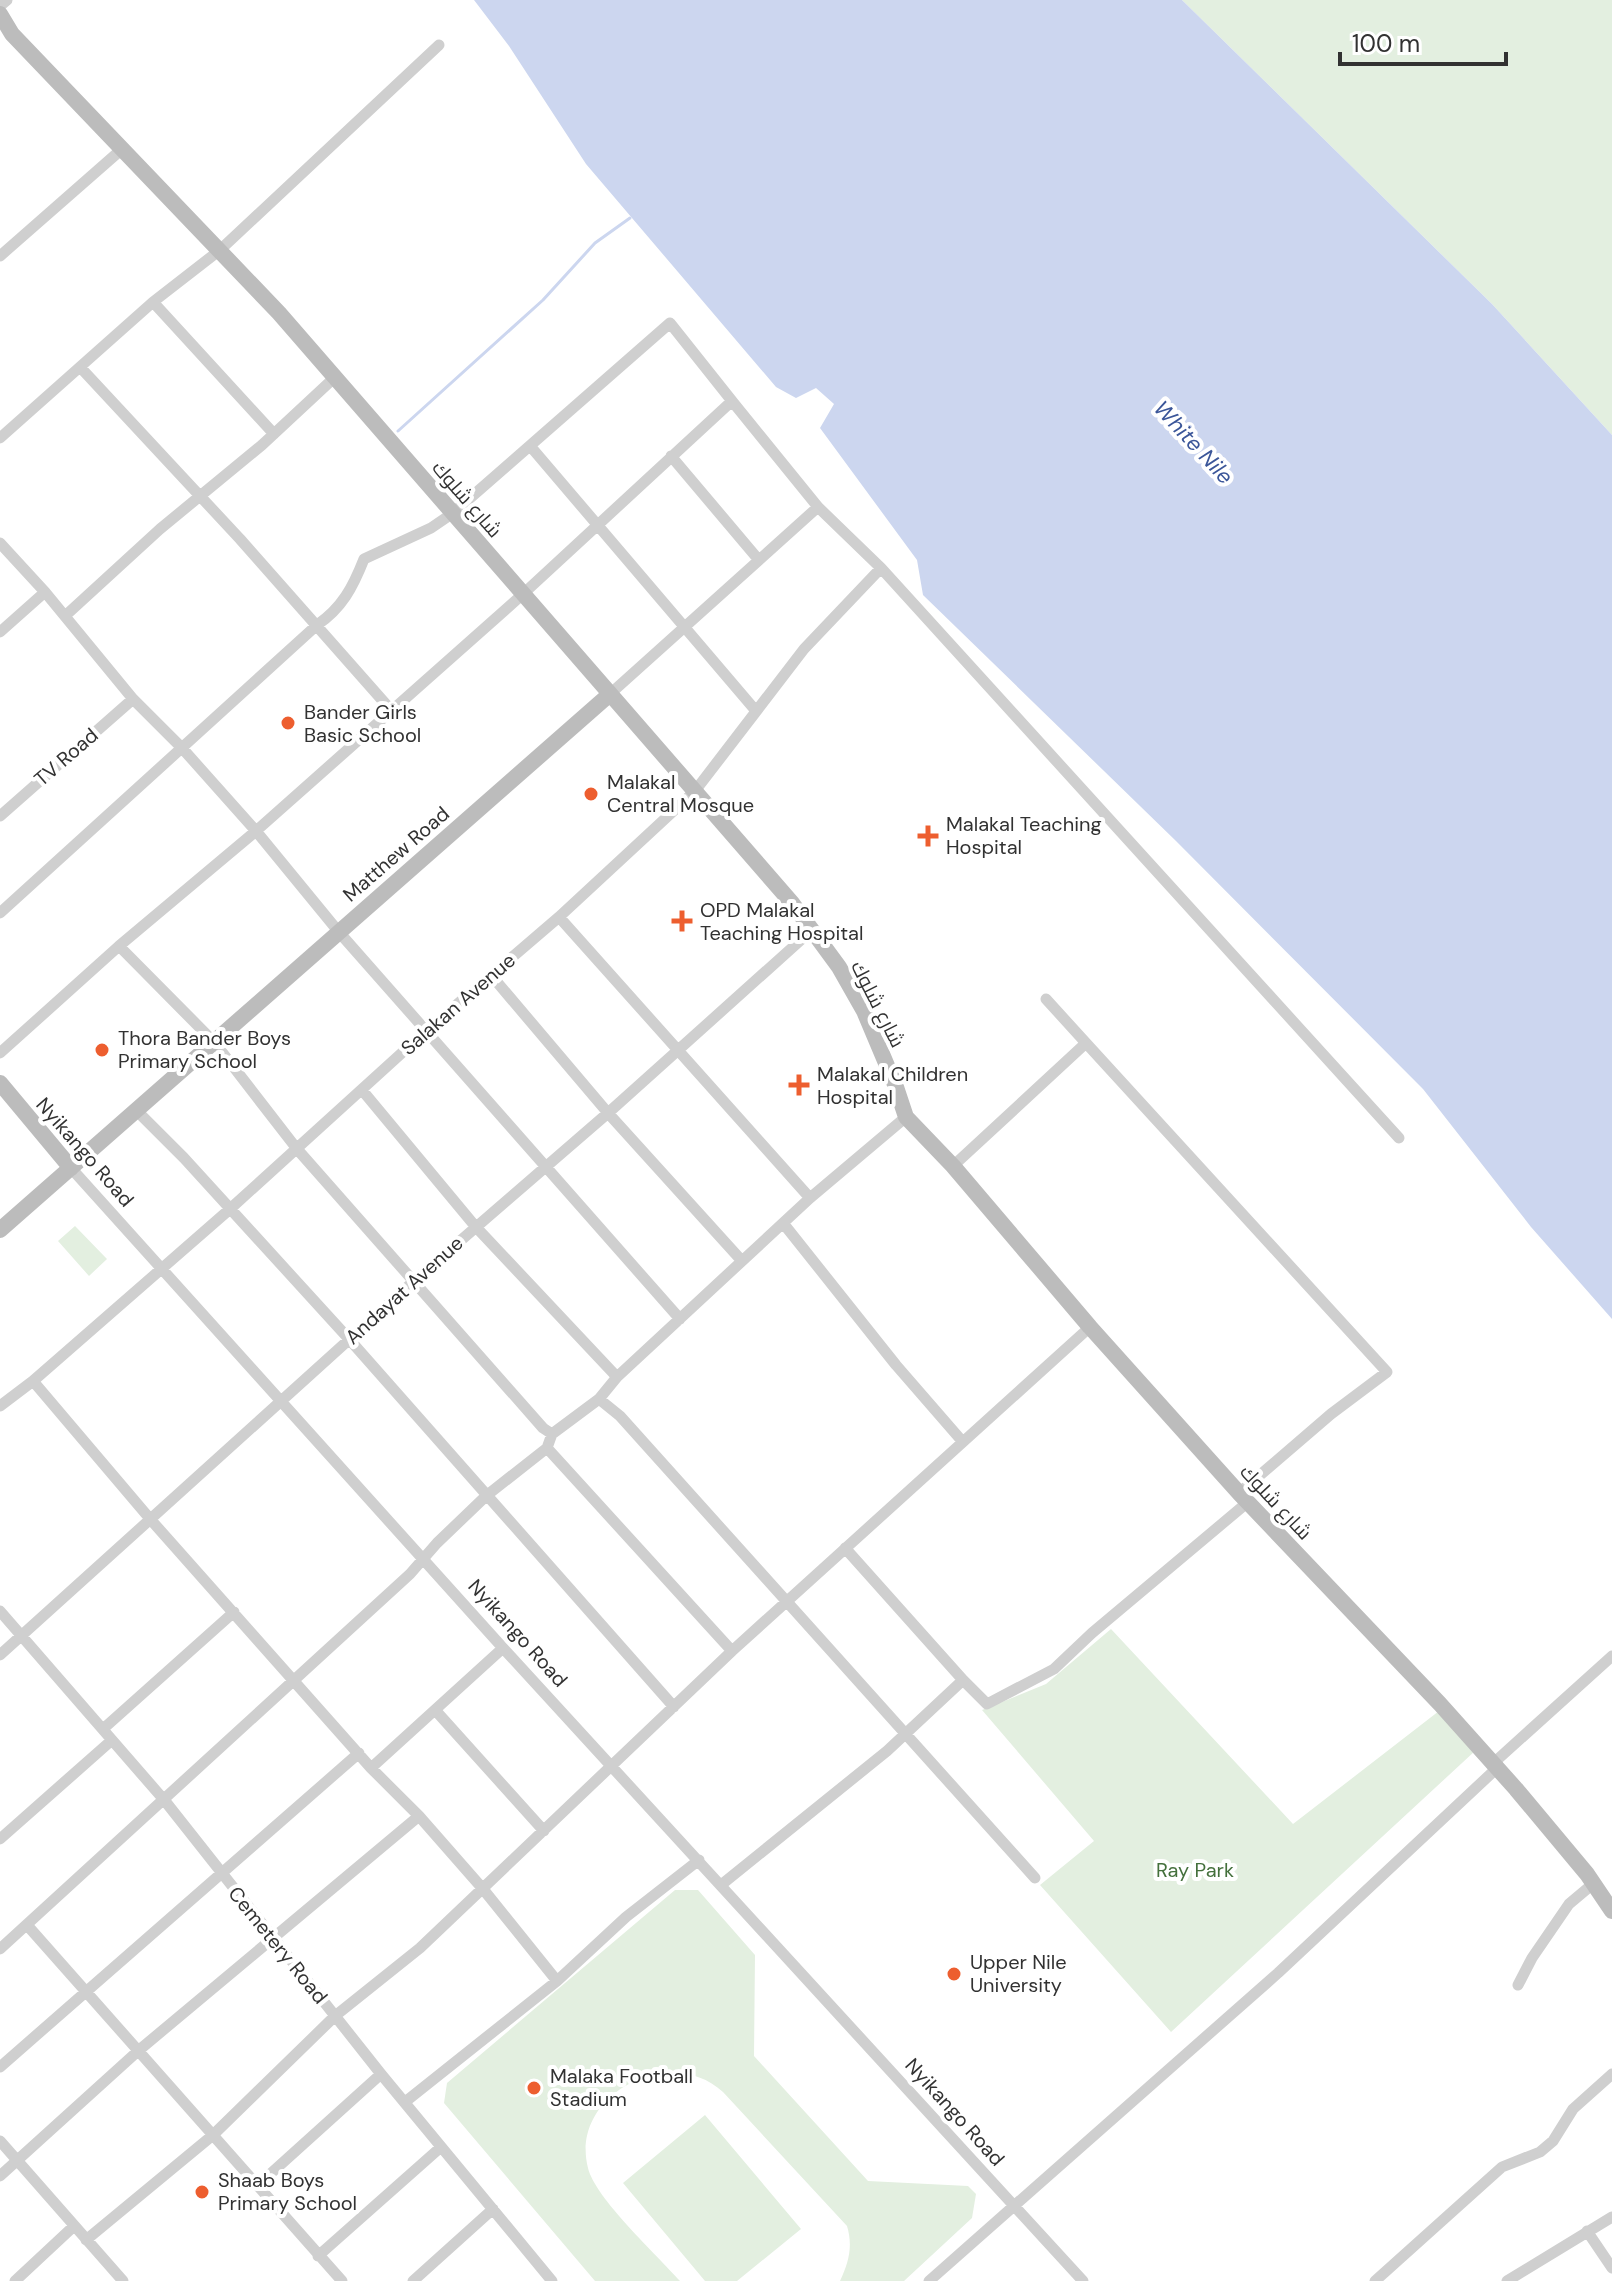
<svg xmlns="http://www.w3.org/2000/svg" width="1612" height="2281" font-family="'DM Sans',Cairo,sans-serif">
  <rect width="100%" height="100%" fill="#fff"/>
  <path fill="#e3efe0" d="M 1182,0 L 1612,0 L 1612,435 L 1492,304 Z
    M 75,1226 L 107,1259 L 89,1276 L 58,1241 Z
    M 1111,1629 L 1293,1824 L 1439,1711 L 1475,1751 L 1171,2032 L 1040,1885 L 1094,1841 L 982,1710 L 1046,1684 Z
    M 675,1890 L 698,1890 L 755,1955 L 754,2056 L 868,2181 L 968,2186 L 976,2194 L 972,2218 L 904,2281 L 840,2281 C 849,2262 853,2246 847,2226 L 723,2092 C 671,2043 569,2094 588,2168 C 595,2198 657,2255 680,2281 L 595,2281 L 444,2103 L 447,2083 Z
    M 705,2115 L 801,2229 L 737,2281 L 705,2281 L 623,2183 Z"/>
  <path fill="#ccd6ef" d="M 474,0 L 1182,0 L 1492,304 L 1612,435 L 1612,1319 L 1531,1227 L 1423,1089 L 1176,841 L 923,595 L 917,560 L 820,428 L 834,404 L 816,388 L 796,398 L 776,387 L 586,164 L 509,46 Z"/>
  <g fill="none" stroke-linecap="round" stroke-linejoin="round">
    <path stroke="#ccd6ef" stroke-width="3" d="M 398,431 L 543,300 L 595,243 L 630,218"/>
    <path stroke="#cfcfcf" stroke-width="11" d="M 0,6 L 7,0
      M 0,256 L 122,149
      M 153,302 L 274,434
      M 80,367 L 240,539 L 391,710
      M 0,438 L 153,302 L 220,250 L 439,45
      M 531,447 L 756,711
      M 671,456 L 758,559
      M 0,543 L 45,592 L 133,699 L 182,748 L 256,831 L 338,931 L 680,1319
      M 65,616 L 160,529 L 262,445 L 334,378
      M 0,632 L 45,592
      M 610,694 L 818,507
      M 0,816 L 133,699
      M 0,913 L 317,625 C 342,608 353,587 364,559 L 431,528 L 453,513 L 670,323 L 732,401
      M 559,917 L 810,1198
      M 119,946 L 215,1043 L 297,1149 L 543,1428 L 552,1434
      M 491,975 L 608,1113 L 742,1261
      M 1086,1043 L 1387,1372 L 1331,1414 L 1239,1493
      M 0,1053 L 119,946 L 256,831 L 523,594 L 732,401 L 818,507 L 881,568 L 1399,1138
      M 362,1090 L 475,1226 L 617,1377
      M 137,1111 L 184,1158 L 349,1339 L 674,1707
      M 953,1166 L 1086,1043 L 1046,999
      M 71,1168 L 503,1648 L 1083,2281
      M 783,1223 L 896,1365 L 962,1441
      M 33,1381 L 151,1520 L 371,1768 L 419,1816 L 483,1889 L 557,1981
      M 599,1399 L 620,1416 L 1035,1878
      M 0,1406 L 33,1381 L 230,1209 L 426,1031 L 559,917 L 695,791 L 804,649 L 881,568
      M 547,1448 L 732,1651
      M 845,1548 L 963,1680
      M 0,1611 L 165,1801 L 381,2074 L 552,2281
      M 0,1655 L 415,1280 L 608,1113 L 813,929
      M 436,1711 L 544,1831
      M 103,1729 L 234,1612
      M 371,1768 L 503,1648
      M 0,1839 L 112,1740
      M 721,1885 L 887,1751 L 963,1680 L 987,1704 L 1054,1669 L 1092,1633 L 1248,1502
      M 27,1925 L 342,2281
      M 0,1949 L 410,1574 L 437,1543 L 486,1496 L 547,1448 L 552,1434 L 599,1399 L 617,1377 L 810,1198 L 906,1117
      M 1518,1985 L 1532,1958 L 1569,1904 L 1594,1883
      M 0,2067 L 359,1753
      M 405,2102 L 557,1981 L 626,1917 L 699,1860
      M 0,2141 L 123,2281
      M 0,2176 L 138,2051 L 419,1816
      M 258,2185 L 381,2074
      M 1587,2231 L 1612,2268
      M 86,2240 L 213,2135 L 335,2016 L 420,1948 L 732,1651 L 1090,1327
      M 318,2256 L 441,2147
      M 15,2281 L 74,2226
      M 413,2281 L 493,2209
      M 929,2281 L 1278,1973 L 1496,1769 L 1498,1759 L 1612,1656
      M 1375,2281 L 1502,2167 L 1540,2152 L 1553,2141 L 1573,2109 L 1612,2074
      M 1507,2281 L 1612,2217"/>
    <path stroke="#bcbcbc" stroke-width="16" d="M 0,14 L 12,34 L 279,313 L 792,903 L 839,967 L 864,1011 L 896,1087 L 906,1117 L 953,1166 L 1090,1327 L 1239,1493 L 1440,1704 L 1516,1789 L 1587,1874 L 1612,1911
      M 0,1083 L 71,1168
      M 0,1230 L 610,694"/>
  </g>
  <g fill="#ed5e2f" stroke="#fff" stroke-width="3">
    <circle cx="288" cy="723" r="8"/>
    <circle cx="591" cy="794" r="8"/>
    <path d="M924 824h8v8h8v8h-8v8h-8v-8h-8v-8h8z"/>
    <path d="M678 909h8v8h8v8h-8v8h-8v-8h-8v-8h8z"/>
    <circle cx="102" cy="1050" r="8"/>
    <path d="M795 1073h8v8h8v8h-8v8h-8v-8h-8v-8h8z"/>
    <circle cx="954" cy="1974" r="8"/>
    <circle cx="534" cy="2088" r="8"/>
    <circle cx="202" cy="2192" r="8"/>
  </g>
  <g text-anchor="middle" stroke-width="8" stroke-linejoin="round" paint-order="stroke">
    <g font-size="20" fill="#323232" stroke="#fff">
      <text transform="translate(467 499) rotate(49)" y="7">شارع شلوك</text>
      <text transform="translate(66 757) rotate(-41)" y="7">TV Road</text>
      <text transform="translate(396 854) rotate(-41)" y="7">Matthew Road</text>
      <text transform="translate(458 1004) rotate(-41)" y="7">Salakan Avenue</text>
      <text transform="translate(878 1004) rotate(63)" y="7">شارع شلوك</text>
      <text transform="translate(85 1152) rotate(49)" y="7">Nyikango Road</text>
      <text transform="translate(404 1290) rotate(-42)" y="7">Andayat Avenue</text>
      <text transform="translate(1276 1502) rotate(47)" y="7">شارع شلوك</text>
      <text transform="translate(518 1633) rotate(48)" y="7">Nyikango Road</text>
      <text transform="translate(278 1945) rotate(51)" y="7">Cemetery Road</text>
      <text transform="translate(955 2112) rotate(48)" y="7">Nyikango Road</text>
    </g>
    <g font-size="20" fill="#323232" stroke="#fff" text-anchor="start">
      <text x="304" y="719">Bander Girls<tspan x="304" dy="23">Basic School</tspan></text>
      <text x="607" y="789">Malakal<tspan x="607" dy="23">Central Mosque</tspan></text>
      <text x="946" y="831">Malakal Teaching<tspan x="946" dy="23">Hospital</tspan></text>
      <text x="700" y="917">OPD Malakal<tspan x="700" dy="23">Teaching Hospital</tspan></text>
      <text x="118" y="1045">Thora Bander Boys<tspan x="118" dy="23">Primary School</tspan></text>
      <text x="817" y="1081">Malakal Children<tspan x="817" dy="23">Hospital</tspan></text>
      <text x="970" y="1969">Upper Nile<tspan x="970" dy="23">University</tspan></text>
      <text x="550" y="2083">Malaka Football<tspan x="550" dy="23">Stadium</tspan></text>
      <text x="218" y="2187">Shaab Boys<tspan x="218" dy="23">Primary School</tspan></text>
    </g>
    <g font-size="20" fill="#44703c" stroke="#fff">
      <text x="1195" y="1877">Ray Park</text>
    </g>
    <g font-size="22" font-style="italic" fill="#3b5699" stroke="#fff">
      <text transform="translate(1194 442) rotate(47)" y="8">White Nile</text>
    </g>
  </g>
  <path d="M1340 52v12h166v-12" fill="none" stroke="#323232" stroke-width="4"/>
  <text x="1352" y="52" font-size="24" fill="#323232" stroke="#ffffff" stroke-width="6" paint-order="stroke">100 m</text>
</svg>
